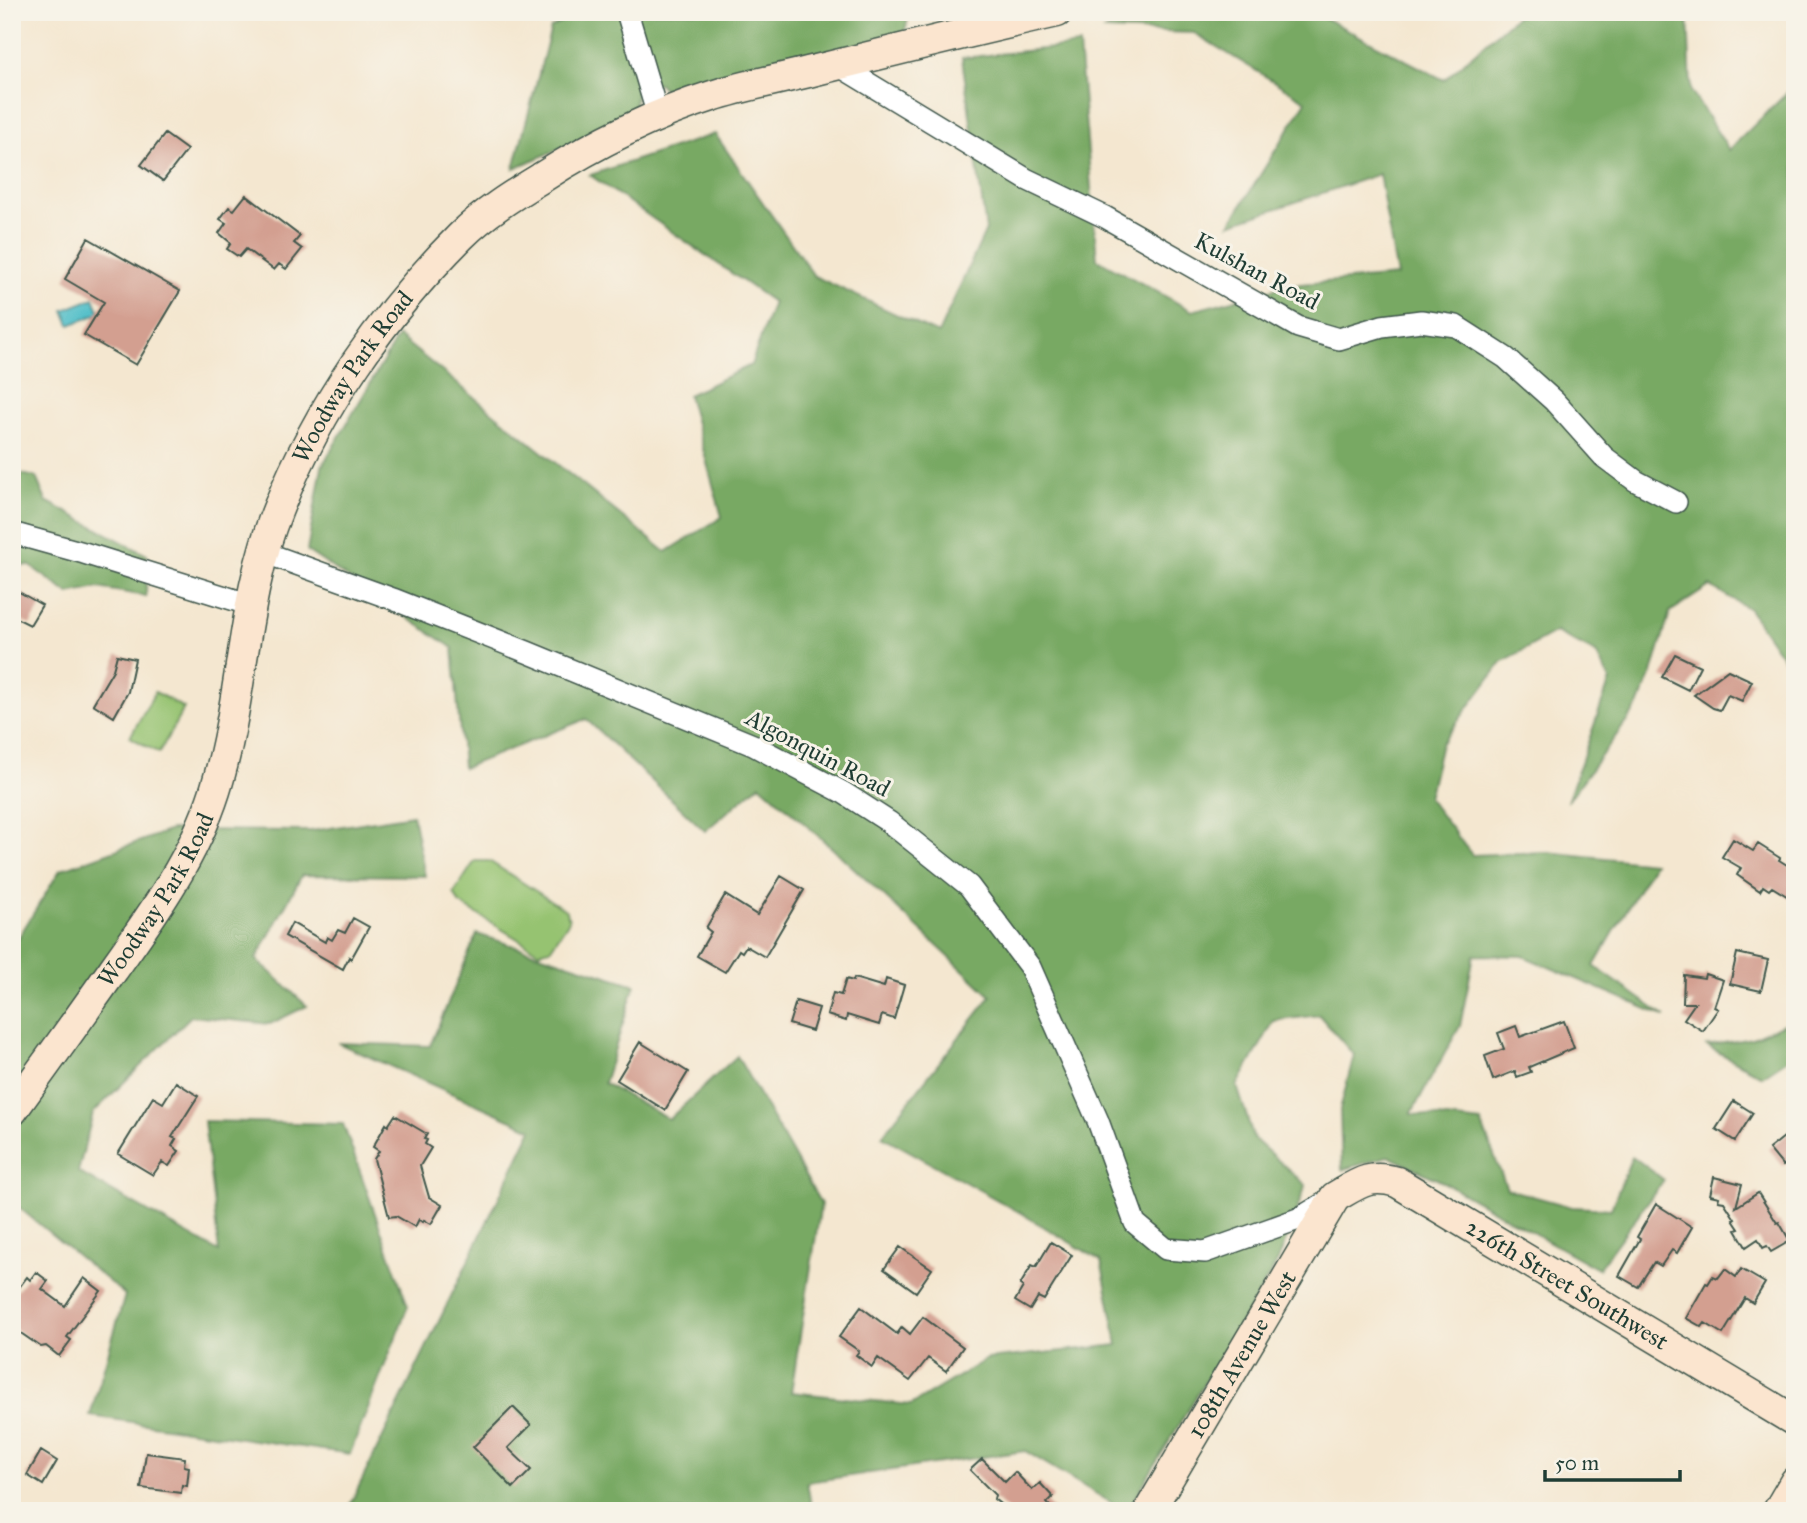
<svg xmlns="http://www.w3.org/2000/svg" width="1807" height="1523" font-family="'IM FELL Great Primer',serif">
  <rect width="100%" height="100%" fill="#f7f3e8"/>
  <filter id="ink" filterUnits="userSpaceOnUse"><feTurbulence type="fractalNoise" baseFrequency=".0143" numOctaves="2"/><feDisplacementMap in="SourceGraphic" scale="14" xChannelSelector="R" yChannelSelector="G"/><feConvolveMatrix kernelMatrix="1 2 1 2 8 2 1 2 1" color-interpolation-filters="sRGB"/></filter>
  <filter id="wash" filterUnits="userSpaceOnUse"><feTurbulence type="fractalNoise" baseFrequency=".00686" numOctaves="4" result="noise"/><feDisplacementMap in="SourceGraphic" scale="28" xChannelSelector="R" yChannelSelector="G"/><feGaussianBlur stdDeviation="1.57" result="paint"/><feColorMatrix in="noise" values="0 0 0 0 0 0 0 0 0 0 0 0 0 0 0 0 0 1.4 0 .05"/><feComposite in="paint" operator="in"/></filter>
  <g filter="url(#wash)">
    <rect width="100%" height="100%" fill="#f4e7d0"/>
    <path fill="#96c371" stroke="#5a8052" stroke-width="2" d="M 155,692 L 184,708 L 159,753 L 130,737 Z
      M 475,861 L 489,861 L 567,911 L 569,921 L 550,949 L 539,952 L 459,903 L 454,893 Z"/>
    <path fill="#78a963" stroke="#4c734c" stroke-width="2" d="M 581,12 L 910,12 L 903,38 L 676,103 L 659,83 L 637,88 L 633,118 L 514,168 L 551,28 Z
      M 1136,12 L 1313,12 L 1444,80 L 1521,12 L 1688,12 L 1691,91 L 1729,150 L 1795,85 L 1795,709 L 1789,667 L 1749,609 L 1710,586 L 1670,612 L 1652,673 L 1638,706 L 1567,802 L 1610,680 L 1596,653 L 1556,632 L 1502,662 L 1441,744 L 1428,798 L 1472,855 L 1547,852 L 1654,863 L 1594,966 L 1666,1017 L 1523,956 L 1474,955 L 1460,1026 L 1411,1114 L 1481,1122 L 1507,1189 L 1572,1207 L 1611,1209 L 1632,1156 L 1664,1180 L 1598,1269 L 1443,1182 L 1388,1156 L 1342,1170 L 1340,1110 L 1354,1055 L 1319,1015 L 1274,1021 L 1237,1086 L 1254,1139 L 1306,1185 L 1278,1261 L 1127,1511 L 1125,1511 L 1025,1451 L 807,1482 L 812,1511 L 347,1511 L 532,1129 L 338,1043 L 430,1046 L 477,934 L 635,985 L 604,1083 L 669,1119 L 737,1056 L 821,1204 L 791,1392 L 911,1405 L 987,1359 L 1118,1345 L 1101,1261 L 1019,1212 L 882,1136 L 991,996 L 842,857 L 760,784 L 705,831 L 586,719 L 463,768 L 453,648 L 307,551 L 322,466 L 398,336 L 666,552 L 722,517 L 688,395 L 751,365 L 773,302 L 590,175 L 715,134 L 814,276 L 938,334 L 986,230 L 962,58 L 1079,45 L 1097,259 L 1192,311 L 1289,285 L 1397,276 L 1379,174 L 1230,224 L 1306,101 L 1194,33 L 1105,30 Z
      M 12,472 L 36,477 L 46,501 L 147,555 L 146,596 L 98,588 L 69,594 L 29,565 L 12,567 Z
      M 413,815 L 425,876 L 302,875 L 256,959 L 307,1006 L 270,1024 L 191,1016 L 93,1113 L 78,1172 L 219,1252 L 204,1121 L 343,1124 L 408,1306 L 350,1454 L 90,1416 L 125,1295 L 16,1205 L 12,1209 L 12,948 L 60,870 L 171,830 L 311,831 Z
      M 1795,1019 L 1795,1054 L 1762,1076 L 1707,1046 L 1752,1038 Z"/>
    <path fill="#52bfc9" stroke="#387e7e" stroke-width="2" d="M 94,298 L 100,313 L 70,325 L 64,310 Z"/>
    <g id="blocks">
      <path fill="#d39f90" d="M 165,134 L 187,150 L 163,181 L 141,165 Z
        M 246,195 L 300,236 L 294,243 L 302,249 L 286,269 L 279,264 L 274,270 L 246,249 L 239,257 L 227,249 L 231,243 L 219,233 L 226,223 L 220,219 L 229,207 L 234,210 Z
        M 88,238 L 180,291 L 136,365 L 84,335 L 104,302 L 65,279 Z
        M 12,588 L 42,605 L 30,625 L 12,616 Z
        M 1675,654 L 1700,666 L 1688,690 L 1662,677 Z
        M 117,655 L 135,659 L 128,692 L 114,717 L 93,704 L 113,670 Z
        M 1728,670 L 1752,681 L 1742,701 L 1728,695 L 1720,710 L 1713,708 L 1694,695 Z
        M 1733,839 L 1753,851 L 1758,844 L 1780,858 L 1779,860 L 1795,870 L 1795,901 L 1772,887 L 1769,890 L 1763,886 L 1760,891 L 1737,875 L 1741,868 L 1722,857 Z
        M 781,876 L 804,890 L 765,957 L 746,946 L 742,952 L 739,950 L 725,972 L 697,956 L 711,932 L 706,928 L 725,895 L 757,915 Z
        M 353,918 L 369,927 L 351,959 L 349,957 L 343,969 L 285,936 L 292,923 L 325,942 L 327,937 L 332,940 L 338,930 L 345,933 Z
        M 1737,953 L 1768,960 L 1761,991 L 1730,984 Z
        M 1705,974 L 1723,980 L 1714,1007 L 1718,1009 L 1703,1031 L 1684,1019 L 1695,1003 L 1683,1003 L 1684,975 L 1704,978 Z
        M 854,978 L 884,987 L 886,979 L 904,985 L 894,1019 L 882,1015 L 879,1025 L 847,1015 L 846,1021 L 827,1015 L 833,993 L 841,995 L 846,979 L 853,981 Z
        M 796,1001 L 819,1008 L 812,1031 L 789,1024 Z
        M 1564,1021 L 1574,1048 L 1529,1067 L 1531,1072 L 1517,1077 L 1515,1071 L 1493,1080 L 1485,1056 L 1504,1049 L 1498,1033 L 1516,1026 L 1520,1037 Z
        M 640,1042 L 688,1072 L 665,1110 L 617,1080 Z
        M 176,1082 L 198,1096 L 172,1137 L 176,1139 L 172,1146 L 179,1151 L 169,1166 L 162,1162 L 153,1175 L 118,1154 L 153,1097 L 163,1103 Z
        M 1734,1101 L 1753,1113 L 1735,1141 L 1716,1129 Z
        M 395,1115 L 427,1134 L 424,1139 L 427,1140 L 425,1144 L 431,1148 L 420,1166 L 429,1197 L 442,1205 L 431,1224 L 424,1220 L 423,1222 L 419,1219 L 415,1227 L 396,1216 L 389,1217 L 374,1159 L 379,1151 L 373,1147 L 386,1124 L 388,1126 Z
        M 1795,1128 L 1795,1156 L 1783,1166 L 1769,1149 Z
        M 1714,1177 L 1742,1184 L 1736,1207 L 1758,1193 L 1777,1223 L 1779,1222 L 1790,1241 L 1771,1252 L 1767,1246 L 1763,1248 L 1758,1239 L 1746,1247 L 1736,1230 L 1739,1229 L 1733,1220 L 1735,1219 L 1724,1202 L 1718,1201 L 1719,1197 L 1710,1195 Z
        M 1656,1204 L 1692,1227 L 1677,1253 L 1672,1250 L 1661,1266 L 1654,1262 L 1638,1287 L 1619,1276 L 1640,1239 L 1637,1237 Z
        M 1051,1242 L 1072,1255 L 1044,1300 L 1038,1297 L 1030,1310 L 1015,1301 L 1023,1287 L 1020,1285 L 1032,1265 L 1036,1267 Z
        M 900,1247 L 932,1269 L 916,1292 L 884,1269 Z
        M 1725,1269 L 1736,1277 L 1741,1269 L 1765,1283 L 1753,1303 L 1745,1298 L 1723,1334 L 1705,1323 L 1702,1327 L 1686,1318 L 1706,1283 L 1708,1284 L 1713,1276 L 1718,1278 Z
        M 36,1272 L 48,1281 L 42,1289 L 65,1306 L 84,1278 L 101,1291 L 67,1337 L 71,1340 L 59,1356 L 46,1346 L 41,1347 L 12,1327 L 12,1297 L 27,1277 L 30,1280 Z
        M 861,1307 L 897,1334 L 902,1327 L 910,1334 L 923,1317 L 963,1347 L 946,1371 L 928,1358 L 910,1381 L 878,1358 L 872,1367 L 856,1355 L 859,1351 L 839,1337 Z
        M 513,1407 L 531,1425 L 508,1448 L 531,1470 L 513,1488 L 473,1447 Z
        M 41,1451 L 57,1461 L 43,1485 L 27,1475 Z
        M 146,1453 L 185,1458 L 184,1466 L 189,1467 L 187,1486 L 182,1485 L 181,1493 L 141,1488 Z
        M 982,1459 L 1005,1482 L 1015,1472 L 1032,1490 L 1040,1483 L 1053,1497 L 1047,1503 L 1054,1511 L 1009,1511 L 994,1499 L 995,1495 L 970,1470 Z"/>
    </g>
  </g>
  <g filter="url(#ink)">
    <use href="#blocks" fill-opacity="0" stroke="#3f564b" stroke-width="2"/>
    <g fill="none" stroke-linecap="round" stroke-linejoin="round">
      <g stroke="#3f564b" stroke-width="24">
        <path id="street" d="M 627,12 L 658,116
          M 838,65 L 1026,179 L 1105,217 L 1298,327 L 1339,339 L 1382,326 L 1421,321 L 1456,326 L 1506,358 L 1554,401 L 1604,457 L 1636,481 L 1676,502
          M 12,533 L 84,553 L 251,605
          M 263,552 L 393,599 L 527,652 L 753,745 L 844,793 L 889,822 L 969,886 L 1030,967 L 1098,1121 L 1135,1223 L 1166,1249 L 1205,1252 L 1298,1219 L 1333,1198"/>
      </g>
      <g stroke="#3f564b" stroke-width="33">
        <g id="secondary">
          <path id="s1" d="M 12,1111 C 46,1064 80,1017 113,970 C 153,914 194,857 215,791 C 244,699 241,599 278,509 C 318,408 384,313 461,236 C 484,213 513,195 541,178 C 594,144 652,115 712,96 C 746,85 782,79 816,70 C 896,50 977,30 1057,12"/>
          <path id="s2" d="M 1149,1511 L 1335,1197 C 1359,1183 1369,1174 1397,1182 L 1795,1421"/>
          <path d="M 1778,1511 L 1795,1482"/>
        </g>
      </g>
      <use href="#street" stroke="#fff" stroke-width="21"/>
      <use href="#secondary" stroke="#fbe5cf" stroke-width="30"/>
    </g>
  </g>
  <g text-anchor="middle" stroke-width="6" stroke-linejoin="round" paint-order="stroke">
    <g font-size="24" fill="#1f3d34" stroke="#f7f3e8">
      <text transform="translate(1257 271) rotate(28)" y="8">Kulshan Road</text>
      <text dy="8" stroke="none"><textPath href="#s1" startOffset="822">Woodway Park Road</textPath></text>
      <text transform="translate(818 753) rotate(28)" y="8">Algonquin Road</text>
      <text dy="8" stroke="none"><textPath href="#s1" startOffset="256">Woodway Park Road</textPath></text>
      <text dy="8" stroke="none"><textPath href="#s2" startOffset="630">226th Street Southwest</textPath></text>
      <text dy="8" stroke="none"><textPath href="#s2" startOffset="182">108th Avenue West</textPath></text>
    </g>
  </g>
  <rect width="1807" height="1523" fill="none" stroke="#f7f3e8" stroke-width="42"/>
  <path d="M1545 1470v10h135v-10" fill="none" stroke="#1f3d34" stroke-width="3.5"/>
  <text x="1555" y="1470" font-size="21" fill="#1f3d34" stroke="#f7f3e8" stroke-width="5" paint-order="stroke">50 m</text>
</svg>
